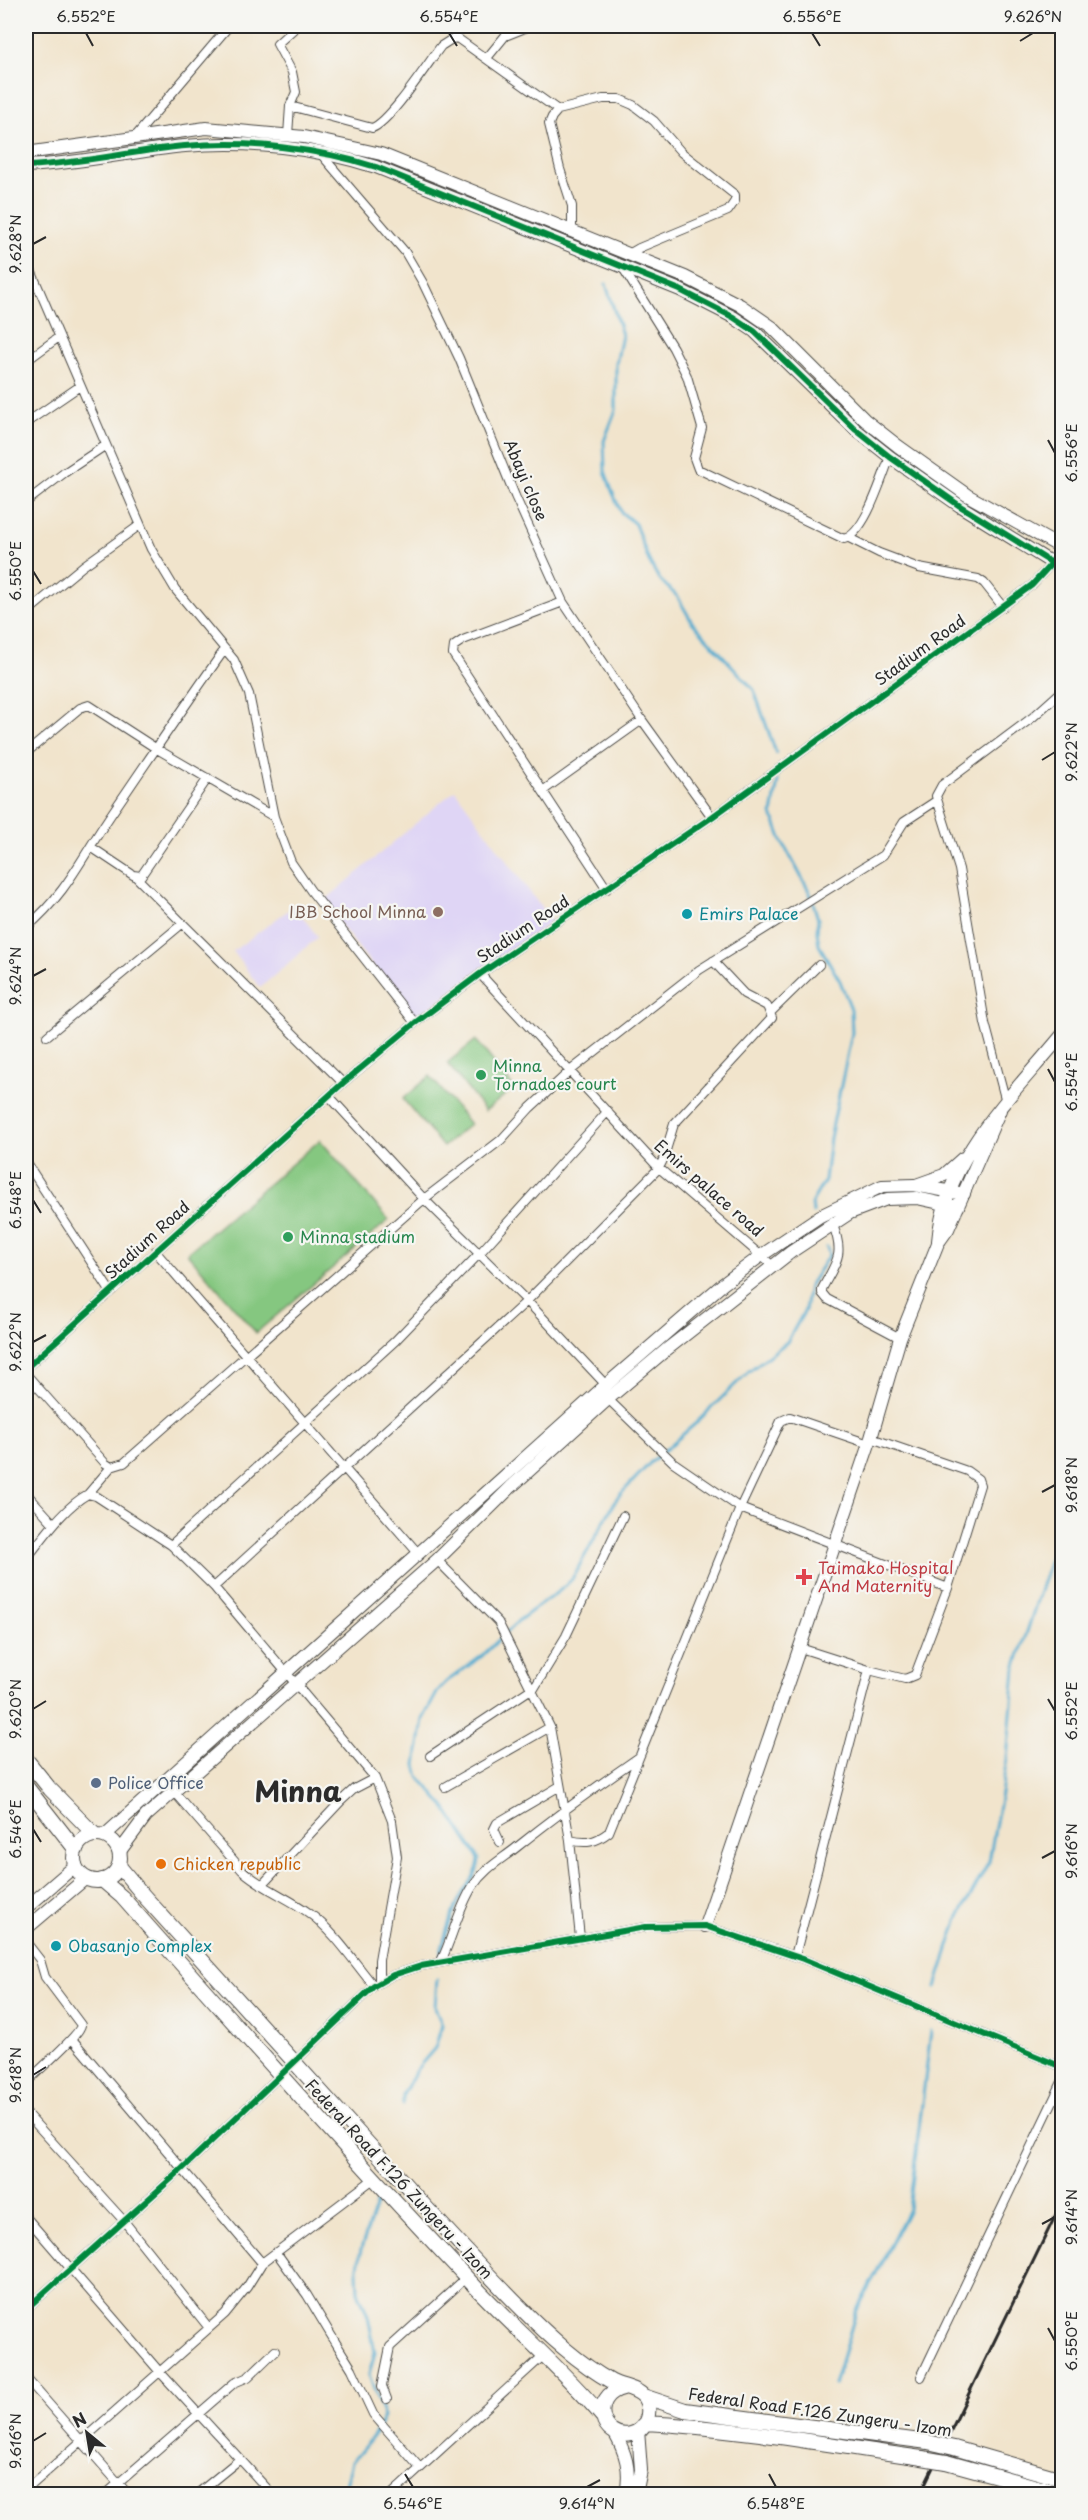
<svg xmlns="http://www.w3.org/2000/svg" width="1088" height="2520" font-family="'Playpen Sans',sans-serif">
  <rect width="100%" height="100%" fill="#f6f6f2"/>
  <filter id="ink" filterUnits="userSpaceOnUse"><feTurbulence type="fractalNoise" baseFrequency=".0167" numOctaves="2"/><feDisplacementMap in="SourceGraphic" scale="12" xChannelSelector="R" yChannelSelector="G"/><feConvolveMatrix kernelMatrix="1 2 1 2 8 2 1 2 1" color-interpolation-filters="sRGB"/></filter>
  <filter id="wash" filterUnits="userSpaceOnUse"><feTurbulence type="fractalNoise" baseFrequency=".008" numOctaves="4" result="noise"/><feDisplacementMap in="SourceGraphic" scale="24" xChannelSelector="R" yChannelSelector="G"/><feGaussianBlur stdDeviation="1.35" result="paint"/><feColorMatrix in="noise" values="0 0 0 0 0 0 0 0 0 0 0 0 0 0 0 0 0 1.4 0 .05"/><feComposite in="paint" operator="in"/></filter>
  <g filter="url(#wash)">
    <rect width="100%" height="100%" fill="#f1e4cc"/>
    <path fill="#dfd5f5" d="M 455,790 L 552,922 L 414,1019 L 323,902 Z
      M 294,906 L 318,937 L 260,988 L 233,951 Z"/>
    <path fill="#85c780" stroke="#587956" stroke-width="1.5" d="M 476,1040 L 514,1088 L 485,1111 L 447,1063 Z
      M 430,1076 L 470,1124 L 443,1147 L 403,1099 Z
      M 320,1140 L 389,1220 L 256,1333 L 187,1253 Z"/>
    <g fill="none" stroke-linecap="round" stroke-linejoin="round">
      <path stroke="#52abcf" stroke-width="3" d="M 606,284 L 622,335 L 616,364 L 616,410 L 604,441 L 605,471 L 612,491 L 621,512 L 635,524 L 649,561 L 659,579 L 677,596 L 692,622 L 754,690 L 776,753
        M 778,781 L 772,814 L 782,841 L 810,893 L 818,919 L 817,932 L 819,945 L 840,981 L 851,1009 L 852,1033 L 830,1138 L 825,1180 L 812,1202 L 813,1213
        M 1062,1391 L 1062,1410
        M 441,1953 C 445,1935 450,1919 458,1902 C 466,1888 478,1875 479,1859 L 444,1806 L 419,1777 L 416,1765 L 423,1719 L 438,1691 L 446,1682 L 482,1656 L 518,1621 L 563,1588 L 572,1579 L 617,1498 L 651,1462 L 695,1424 L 749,1371 L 787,1342 L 805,1310 L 809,1286 L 829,1255 L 827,1247
        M 936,1987 L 957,1921 L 989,1862 L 1007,1759 L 1015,1669 L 1062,1523
        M 403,2104 L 403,2095 L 416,2070 L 435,2048 L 442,2025 L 435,2007 L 437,1979
        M 834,2385 L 856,2312 L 909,2209 L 931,2031
        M 341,2494 L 345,2488 L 352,2462 L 375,2434 L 384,2417 L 369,2375 L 375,2352 L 368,2316 L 358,2291 L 357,2273 L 361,2249 L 378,2198"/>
    </g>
  </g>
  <g filter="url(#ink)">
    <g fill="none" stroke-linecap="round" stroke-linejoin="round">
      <g stroke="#494743" stroke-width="10">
        <path id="street" d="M 487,58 L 505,36 L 530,26
          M 290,106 L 372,128 C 390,122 428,63 441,46 L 452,39 L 457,38 L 558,110
          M 288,135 L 290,106 L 296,92 L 292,72 L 277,44 L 297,26
          M 134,138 L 229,26
          M 320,153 L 405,252 L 423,283 L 459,358 L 515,496 L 563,602 L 642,720 L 712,817
          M 572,231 L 572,206 L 560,169 L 549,124 L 552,117 L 558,110 L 603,99 L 619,99 L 633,105 L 654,121 L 681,152 L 735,195 L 735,201 L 728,211 L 639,248 L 627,255
          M 26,259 L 151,549 L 175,589 L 234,660 L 249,694 L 274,817 L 291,862 L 311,891 L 415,1023
          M 623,268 L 673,348 L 687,376 L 702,428 L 694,458 L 698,469 L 844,539 C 865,534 882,477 890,457
          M 26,361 L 59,337
          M 26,423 L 80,386
          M 26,502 L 64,473 L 106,445
          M 849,538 L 879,553 L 919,568 L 978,579 L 984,583 L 1003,607
          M 563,602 L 463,640 L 454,646 L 453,654 L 607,889
          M 26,613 L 83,566 L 140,525
          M 26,753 L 80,708 L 89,705 L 157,749 L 274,817
          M 544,790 L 642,720
          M 91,847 L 133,875 L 141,876 L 208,778
          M 136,877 L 343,1083
          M 26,928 C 66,894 80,861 108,819 C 147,762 185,705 225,649
          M 480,974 L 659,1168 L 773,1266
          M 771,1012 L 819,965
          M 47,1036 L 182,924
          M 329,1096 L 424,1199 L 527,1301 L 606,1385
          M 1006,1102 L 985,1023 L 959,869 L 936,796 L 942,785 L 1033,717 L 1062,691
          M 26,1162 L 110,1291
          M 833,1225 C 845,1256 836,1262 822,1289 L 822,1293 L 827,1299 L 900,1338
          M 155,1251 L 418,1553
          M 26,1368 L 343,1083 L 415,1023 L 480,974 L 712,817 L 1032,585 L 1052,563 L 1060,547
          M 26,1374 L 105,1463 L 111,1467 L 124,1463 L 424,1199 L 501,1140 L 530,1108 L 570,1071 L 699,970 L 883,855 L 904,822 L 936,801
          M 608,1399 L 673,1462 L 740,1508 L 948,1588 L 915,1675 L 905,1679 L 869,1670
          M 871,1438 L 967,1471 L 978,1479 L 980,1485 L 948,1588
          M 26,1493 L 54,1524
          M 88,1494 L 111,1467
          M 171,1545 L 395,1341 L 479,1254 L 608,1111
          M 26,1559 C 44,1537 63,1508 88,1494 L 96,1496 L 171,1545 L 214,1587 L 375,1778 L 392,1821 L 397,1857 L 379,1960 L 379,1982
          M 437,1560 L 498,1622 L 550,1727 L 570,1840 L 580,1938
          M 214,1587 L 527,1301 L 659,1168 L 663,1160 L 674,1124 L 772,1018 L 767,1006 L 744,994 L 713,961
          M 532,1692 L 566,1636 L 623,1516
          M 430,1756 L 531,1689
          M 445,1787 L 550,1727
          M 174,1792 L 242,1870 C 262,1888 287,1897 309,1913 C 335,1932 353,1961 374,1986
          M 570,1840 C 586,1844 595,1843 609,1832 L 740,1508 L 781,1421 L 790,1417 L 869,1444
          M 500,1842 L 494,1829 L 497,1823 L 560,1786
          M 262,1885 L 341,1801 L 354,1789 L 375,1778
          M 26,1942 L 40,1960 L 45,1977 L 81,2025 C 80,2035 35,2073 26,2083
          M 795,1956 L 869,1670 L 800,1648
          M 441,1961 C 453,1937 458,1909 473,1886 C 485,1868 501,1860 517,1847 C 557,1815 597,1786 639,1757
          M 72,2039 L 262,2263
          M 26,2113 L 124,2221 L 209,2328
          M 26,2217 L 159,2371 L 272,2494
          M 276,2252 L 307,2295 L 331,2335 L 352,2369 L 373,2414 L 420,2468
          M 26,2309 L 182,2169 L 374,1986 L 393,1975 L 421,1966 L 646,1927 L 705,1926 L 803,1959 L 1062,2067
          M 921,2377 L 1062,2082
          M 26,2378 L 128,2494
          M 387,2399 L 382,2386 L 390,2347 L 466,2278
          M 26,2490 L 225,2314 L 247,2287 L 262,2263 L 376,2177
          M 106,2494 L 234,2383 L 248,2377 L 275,2351
          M 197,2494 L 240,2459
          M 392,2494 L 544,2355"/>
      </g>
      <g stroke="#494743" stroke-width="14">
        <path id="secondary" d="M 26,153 L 206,128 L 304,137 L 381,154 L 685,277 L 740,305 L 772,327 L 865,420 L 898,446 L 967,495 L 1062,548
          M 26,166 C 79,164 132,151 185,146 C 248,140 316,148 376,167 L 680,290 L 733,317 L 754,331 L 856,430 L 890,457 L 960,506 L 1052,563 L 1062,566
          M 916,1185 L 944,1175 L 963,1158
          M 938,1241 C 945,1157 1012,1096 1062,1035
          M 104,1836 L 606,1385 L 723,1284 L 762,1255 L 820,1216 L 882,1186 L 914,1185 L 964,1194
          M 120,1851 L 146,1816 L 437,1560 L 511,1487 L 608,1399 L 666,1350 L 791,1252 L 850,1213 L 887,1199 L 917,1198 L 958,1207
          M 26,1908 L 76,1865
          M 705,1926 L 871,1438 L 900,1338 L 938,1243 L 948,1229 L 1000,1110
          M 26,1929 L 86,1878
          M 614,2432 C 626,2453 631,2470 626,2494
          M 636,2494 L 641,2470 L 638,2430"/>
      </g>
      <g stroke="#494743" stroke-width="16">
        <path id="primary" d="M 26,1759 L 50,1789 L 95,1835
          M 26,1786 L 76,1850
          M74 1858a23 23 0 1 1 46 0a23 23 0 1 1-46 0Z
          M 119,1866 L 144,1896 C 214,1973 284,2050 354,2128 C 409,2188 463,2250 521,2308 C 548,2335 578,2363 612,2382 C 622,2387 637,2388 644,2397 C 653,2410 647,2430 631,2434 C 601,2441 589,2396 623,2388
          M 102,1880 L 122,1897 C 235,2025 349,2153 466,2277 C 510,2325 561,2367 602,2416
          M 643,2396 L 685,2410 L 928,2442
          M 645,2423 C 738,2428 830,2445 922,2458
          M 954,2448 L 1062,2479
          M 946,2462 L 1062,2494"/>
      </g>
      <use href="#street" stroke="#fff" stroke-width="8"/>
      <use href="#secondary" stroke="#fff" stroke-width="12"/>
      <use href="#primary" stroke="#fff" stroke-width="14"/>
      <path stroke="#2b2b2b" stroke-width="3" d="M 920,2494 L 1062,2202"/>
      <g stroke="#494743" stroke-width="16" stroke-linecap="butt">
        <path id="primary-bridge" d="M 928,2442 L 954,2448
          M 922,2458 L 946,2462"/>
      </g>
      <use href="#primary-bridge" stroke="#fff" stroke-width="14"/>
      <g stroke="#f6f6f2" stroke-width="10">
        <path id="cycleway" d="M 26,166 C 79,164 132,151 185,146 C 248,140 316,148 376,167 L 680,290 L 733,317 L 754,331 L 856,430 L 890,457 L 960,506 L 1052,563 L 1062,566
          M 26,1368 L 343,1083 L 415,1023 L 480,974 L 712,817 L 1032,585 L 1052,563 L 1060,547
          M 26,2309 L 182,2169 L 374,1986 L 393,1975 L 421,1966 L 646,1927 L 705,1926 L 803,1959 L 1062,2067"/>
      </g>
      <use href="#cycleway" stroke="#00873e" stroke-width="6"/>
    </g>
  </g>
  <path fill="none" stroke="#2b2b2b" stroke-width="2" d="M 86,33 L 93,46M 449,33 L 457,46M 812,33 L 820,46M 1020,41 L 1033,33M 33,244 L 46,237M 1048,440 L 1055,453M 33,571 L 41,584M 1042,760 L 1055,752M 33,976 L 46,969M 1048,1069 L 1055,1082M 33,1200 L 41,1213M 33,1342 L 46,1335M 1042,1492 L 1055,1485M 1048,1699 L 1055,1711M 33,1709 L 46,1701M 33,1829 L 41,1842M 1042,1858 L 1055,1851M 33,2075 L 46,2067M 1042,2224 L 1055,2217M 1048,2328 L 1055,2341M 33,2441 L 46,2433M 405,2474 L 413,2487M 769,2474 L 776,2487M 587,2487 L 600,2480"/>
  <circle fill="#8d6e63" stroke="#f6f6f2" stroke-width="2" cx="438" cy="912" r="6"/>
  <g fill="#0f9aa8" stroke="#f6f6f2" stroke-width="2">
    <circle cx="687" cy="914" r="6"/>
    <circle cx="56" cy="1946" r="6"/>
  </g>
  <g fill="#2e9e5b" stroke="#f6f6f2" stroke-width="2">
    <circle cx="481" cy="1075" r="6"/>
    <circle cx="288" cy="1237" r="6"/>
  </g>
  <path fill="#e0444e" stroke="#f6f6f2" stroke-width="2" d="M801 1568h6v6h6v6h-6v6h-6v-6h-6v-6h6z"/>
  <circle fill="#5c6f8a" stroke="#f6f6f2" stroke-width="2" cx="96" cy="1783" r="6"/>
  <circle fill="#e8710a" stroke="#f6f6f2" stroke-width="2" cx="161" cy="1864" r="6"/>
  <g text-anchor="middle" stroke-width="4.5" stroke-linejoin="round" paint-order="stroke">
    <g font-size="16" fill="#2b2b2b" stroke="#f6f6f2">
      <text transform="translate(526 480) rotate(67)" y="6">Abayi close</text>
      <text transform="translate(920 650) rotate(-36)" y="6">Stadium Road</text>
      <text transform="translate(523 929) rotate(-34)" y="6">Stadium Road</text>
      <text transform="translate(709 1188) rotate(41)" y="6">Emirs palace road</text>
      <text transform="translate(147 1240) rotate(-42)" y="6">Stadium Road</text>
      <text transform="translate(399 2179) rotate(47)" y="6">Federal Road F.126 Zungeru - Izom</text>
      <text transform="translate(820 2412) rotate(8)" y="6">Federal Road F.126 Zungeru - Izom</text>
    </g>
    <g font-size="16" fill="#785e54" stroke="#f6f6f2" text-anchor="end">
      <text x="426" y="918">IBB School Minna</text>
    </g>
    <g font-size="16" fill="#0d838f" stroke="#f6f6f2" text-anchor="start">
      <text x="699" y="920">Emirs Palace</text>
      <text x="68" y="1952">Obasanjo Complex</text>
    </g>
    <g font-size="16" fill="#27864d" stroke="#f6f6f2" text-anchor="start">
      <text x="493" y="1072">Minna<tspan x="493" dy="18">Tornadoes court</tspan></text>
      <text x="300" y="1243">Minna stadium</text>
    </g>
    <g font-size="16" fill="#be3a42" stroke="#f6f6f2" text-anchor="start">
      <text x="818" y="1574">Taimako Hospital<tspan x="818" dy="18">And Maternity</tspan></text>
    </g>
    <g font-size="16" fill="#4e5e75" stroke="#f6f6f2" text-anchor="start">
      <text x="108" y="1789">Police Office</text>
    </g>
    <g font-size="16" fill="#c56008" stroke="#f6f6f2" text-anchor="start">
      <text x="173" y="1870">Chicken republic</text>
    </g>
    <g font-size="28" font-weight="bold" fill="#2b2b2b" stroke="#f6f6f2">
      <text x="298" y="1802">Minna</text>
    </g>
  </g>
  <rect width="1088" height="2520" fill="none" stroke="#f6f6f2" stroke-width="66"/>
  <g transform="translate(87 2433) rotate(330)" stroke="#f6f6f2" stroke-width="4.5" paint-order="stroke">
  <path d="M0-4.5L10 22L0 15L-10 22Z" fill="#2b2b2b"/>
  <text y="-9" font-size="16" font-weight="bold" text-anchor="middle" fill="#2b2b2b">N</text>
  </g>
  <rect x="33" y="33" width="1022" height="2454" fill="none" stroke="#2b2b2b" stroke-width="2"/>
  <g font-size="15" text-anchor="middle" fill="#2b2b2b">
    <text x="86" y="22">6.552°E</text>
    <text x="449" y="22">6.554°E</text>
    <text x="812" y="22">6.556°E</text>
    <text x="1033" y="22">9.626°N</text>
    <text transform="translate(16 244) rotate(-90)" y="5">9.628°N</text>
    <text transform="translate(1072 453) rotate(-90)" y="5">6.556°E</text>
    <text transform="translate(16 571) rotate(-90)" y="5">6.550°E</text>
    <text transform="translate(1072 752) rotate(-90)" y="5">9.622°N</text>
    <text transform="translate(16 976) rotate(-90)" y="5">9.624°N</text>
    <text transform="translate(1072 1082) rotate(-90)" y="5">6.554°E</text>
    <text transform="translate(16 1200) rotate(-90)" y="5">6.548°E</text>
    <text transform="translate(16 1342) rotate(-90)" y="5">9.622°N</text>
    <text transform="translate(1072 1485) rotate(-90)" y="5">9.618°N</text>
    <text transform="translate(16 1709) rotate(-90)" y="5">9.620°N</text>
    <text transform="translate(1072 1711) rotate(-90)" y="5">6.552°E</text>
    <text transform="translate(16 1829) rotate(-90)" y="5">6.546°E</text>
    <text transform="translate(1072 1851) rotate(-90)" y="5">9.616°N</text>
    <text transform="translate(16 2075) rotate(-90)" y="5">9.618°N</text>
    <text transform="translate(1072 2217) rotate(-90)" y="5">9.614°N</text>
    <text transform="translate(1072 2341) rotate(-90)" y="5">6.550°E</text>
    <text transform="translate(16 2441) rotate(-90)" y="5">9.616°N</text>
    <text x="413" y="2509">6.546°E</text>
    <text x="587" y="2509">9.614°N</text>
    <text x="776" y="2509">6.548°E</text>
  </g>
</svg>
